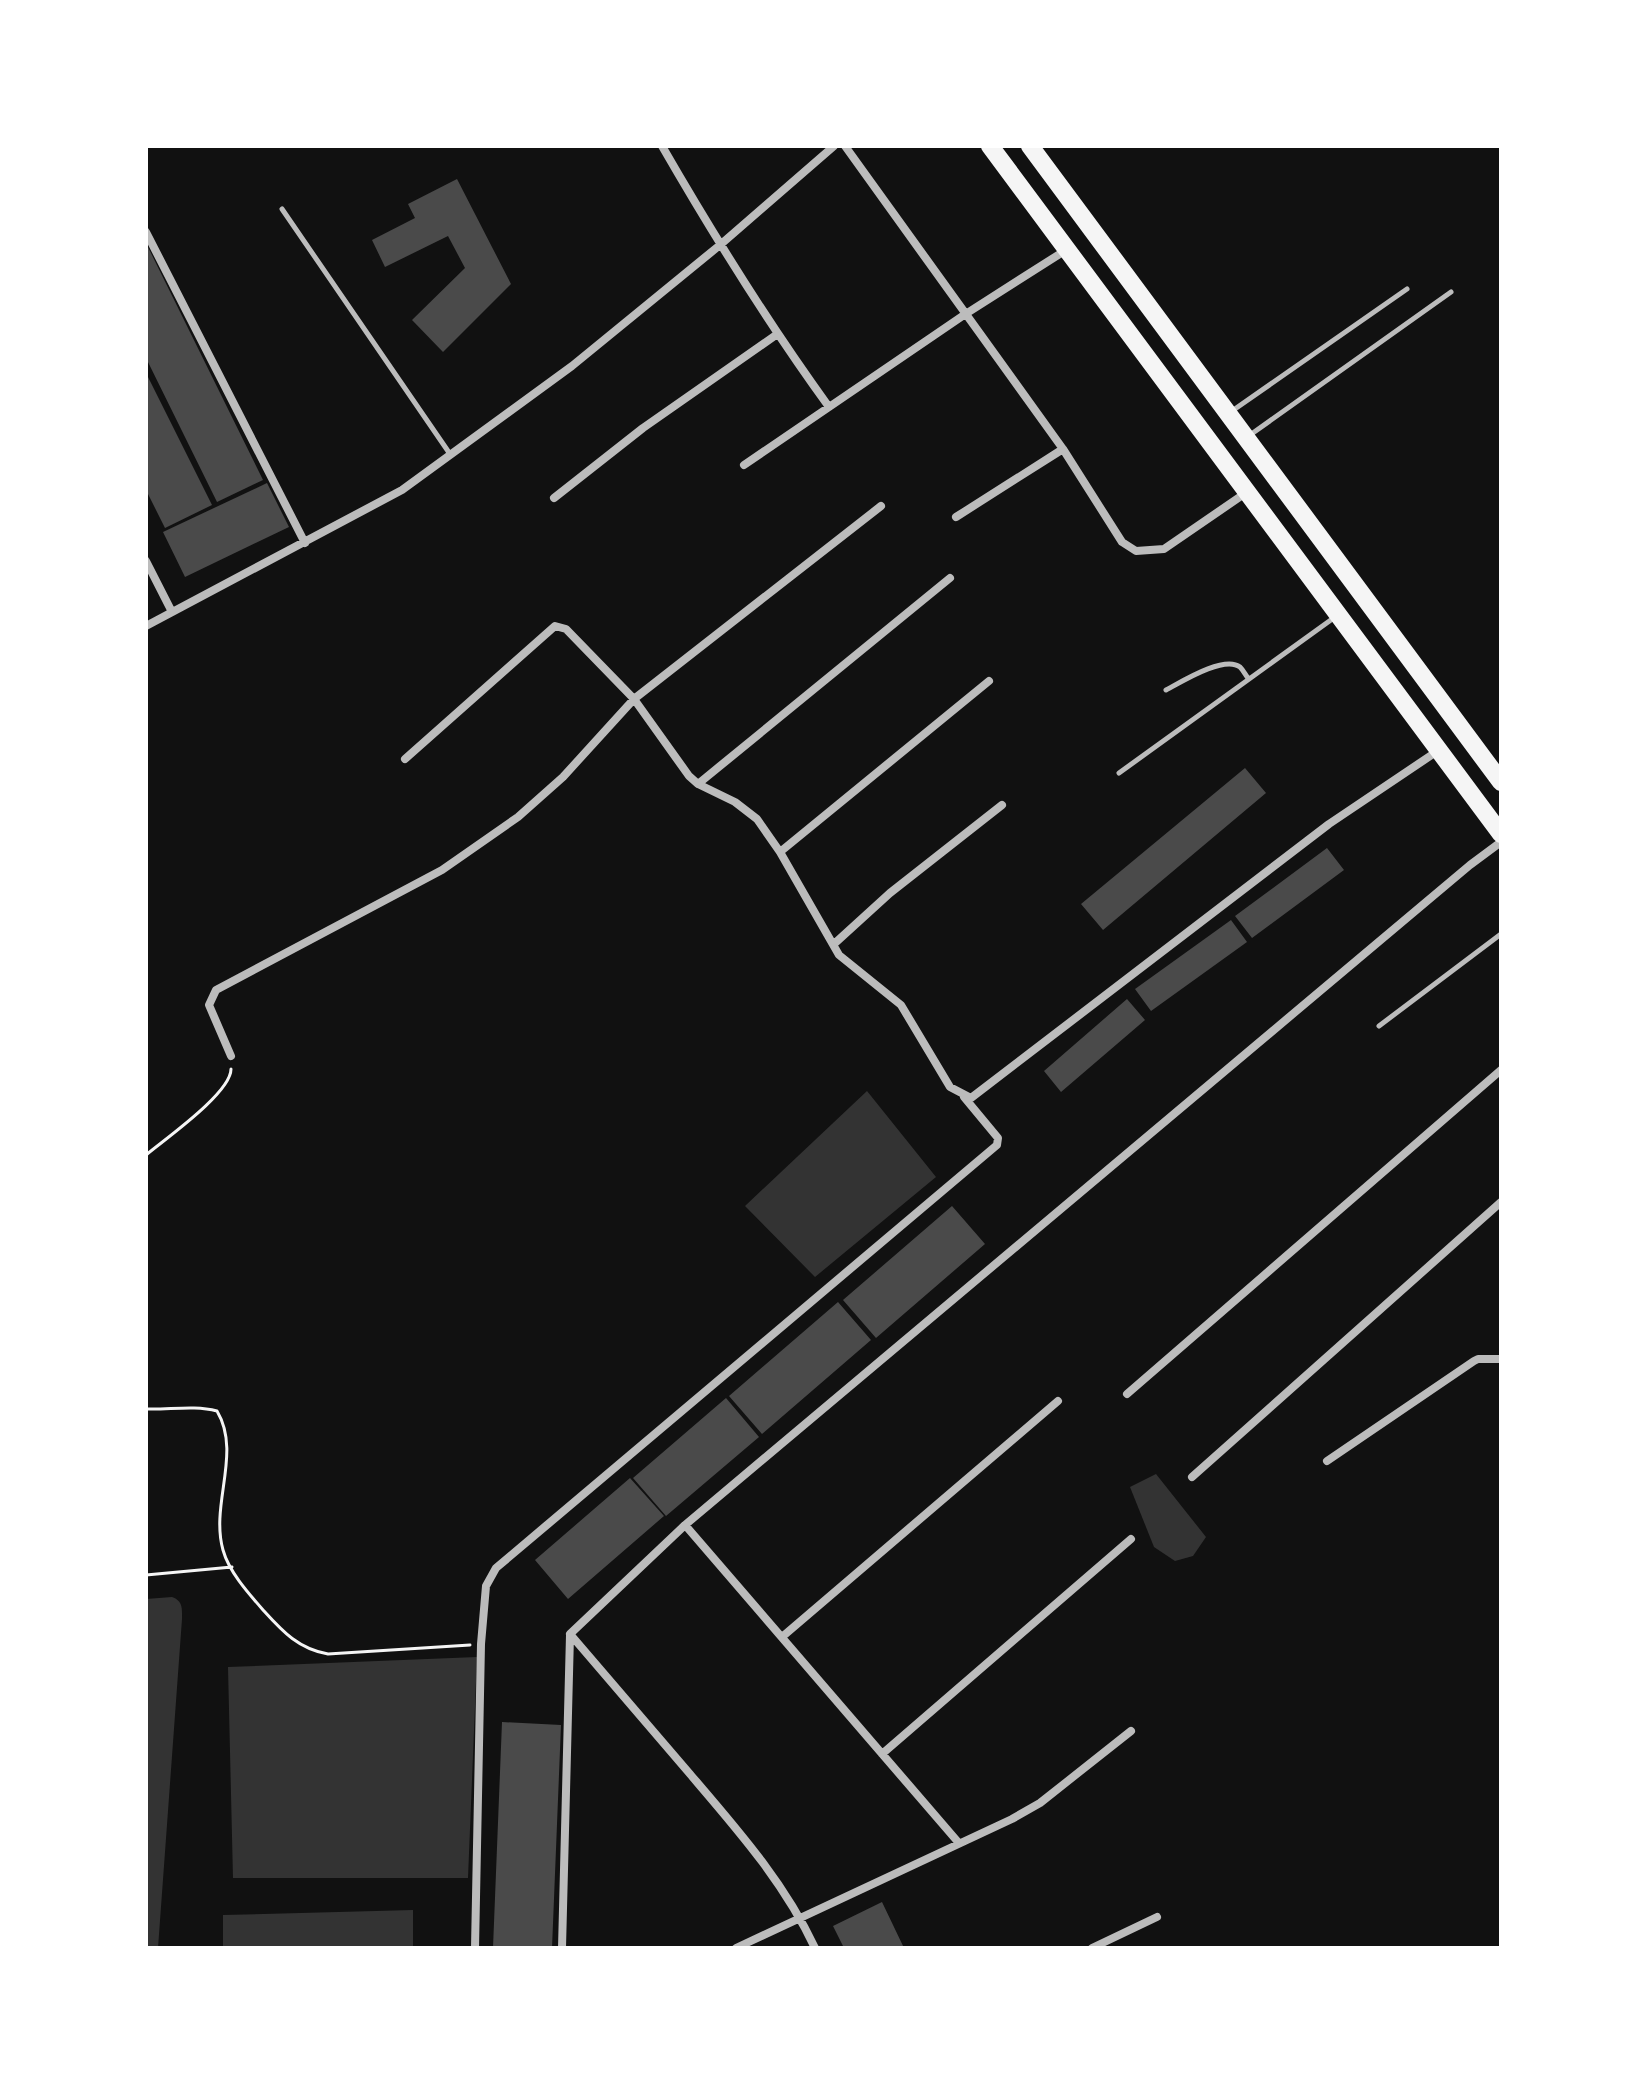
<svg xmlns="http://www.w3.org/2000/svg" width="1647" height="2094" font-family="'Golos Text',sans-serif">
  <rect width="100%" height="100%" fill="#111"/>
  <path fill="#333" d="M 867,1091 L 936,1177 L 815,1277 L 745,1206 Z
    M 1156,1474 L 1206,1537 L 1193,1556 L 1175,1561 L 1154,1547 L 1130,1487 Z
    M 172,1597 C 183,1601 182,1608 182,1619 L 158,1948 L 146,1948 L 146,1599 Z
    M 477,1657 L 468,1878 L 233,1878 L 228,1667 Z
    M 413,1910 L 413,1948 L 223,1948 L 223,1915 Z"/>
  <path fill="#4a4a4a" d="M 457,179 L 511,284 L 443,352 L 412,320 L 465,268 L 448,236 L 385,267 L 372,240 L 415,218 L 408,204 Z
    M 146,243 L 263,480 L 217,502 L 146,358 Z
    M 146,373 L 212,505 L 165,528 L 146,490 Z
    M 267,483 L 289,527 L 185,577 L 163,532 Z
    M 1245,768 L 1266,793 L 1103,930 L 1081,904 Z
    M 1327,848 L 1344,870 L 1252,938 L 1235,916 Z
    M 1231,920 L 1247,942 L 1151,1011 L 1135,989 Z
    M 1127,999 L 1145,1020 L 1061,1092 L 1044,1071 Z
    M 952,1206 L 985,1244 L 876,1338 L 843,1300 Z
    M 838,1302 L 871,1340 L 762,1434 L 729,1396 Z
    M 726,1398 L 759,1437 L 666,1516 L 633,1478 Z
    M 630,1478 L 664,1516 L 568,1599 L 535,1560 Z
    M 502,1722 L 561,1725 L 552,1948 L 493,1948 Z
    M 882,1902 L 904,1948 L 844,1948 L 833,1926 Z"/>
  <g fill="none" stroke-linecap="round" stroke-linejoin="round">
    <path stroke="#f5f5f5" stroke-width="3" d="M 146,1155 C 165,1139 231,1093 231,1069
      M 146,1409 C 169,1410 194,1405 217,1411 C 242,1453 210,1504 223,1550 C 229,1572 249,1594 264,1611 C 283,1632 299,1649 328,1654 L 470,1645
      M 146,1575 L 232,1567"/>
    <path stroke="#bcbcbc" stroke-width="5" d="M 282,209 L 450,454
      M 1232,411 L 1407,289
      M 1250,435 L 1451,292
      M 1166,690 C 1181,682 1224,655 1240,667 C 1243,670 1245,674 1248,678
      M 1119,773 L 1335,617
      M 1379,1026 L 1501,934"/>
    <path stroke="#bcbcbc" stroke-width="8" d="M 662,146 C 714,236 768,323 829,407
      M 845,146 L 1063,449 L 1122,542 L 1136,551 L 1164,549 L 1247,492
      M 146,232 L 305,543
      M 744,465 L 964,315 L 1066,250
      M 554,498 L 643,428 L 776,335
      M 956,517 L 1063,449
      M 146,561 L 172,612
      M 146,626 L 402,490 L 572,366 L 720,245 L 834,146
      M 405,759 L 555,626 L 566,629 L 634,699 L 689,776 L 698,784 L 735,802 L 757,819 L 780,852 L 839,955 L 901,1005 L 950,1087 L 971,1098 L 1329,824 L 1439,750
      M 698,784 L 950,578
      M 780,852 L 989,681
      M 834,944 L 890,893 L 1002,805
      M 231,1056 L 209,1005 L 216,990 L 442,870 L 518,817 L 563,777 L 634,699 L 881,506
      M 1127,1394 L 1501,1070
      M 1327,1461 L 1474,1361 L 1478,1359 L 1501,1359
      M 1192,1477 L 1501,1202
      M 685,1525 L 958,1842
      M 782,1637 L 1058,1401
      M 882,1754 L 1131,1539
      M 475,1948 L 481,1644 L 486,1586 L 496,1568 L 997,1145 L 998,1138 L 964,1097
      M 562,1948 L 570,1635
      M 736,1948 L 1012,1819 L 1040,1803 L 1131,1731
      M 815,1948 C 784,1882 737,1829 690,1774 C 650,1728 610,1681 570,1634 L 685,1525 L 1470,865 L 1501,842
      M 1092,1948 L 1157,1917"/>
    <path stroke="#f5f5f5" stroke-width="18" d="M 990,146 L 1501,834
      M 1030,146 L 1501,782"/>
  </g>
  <rect width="1647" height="2094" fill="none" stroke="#ffffff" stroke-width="296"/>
</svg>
